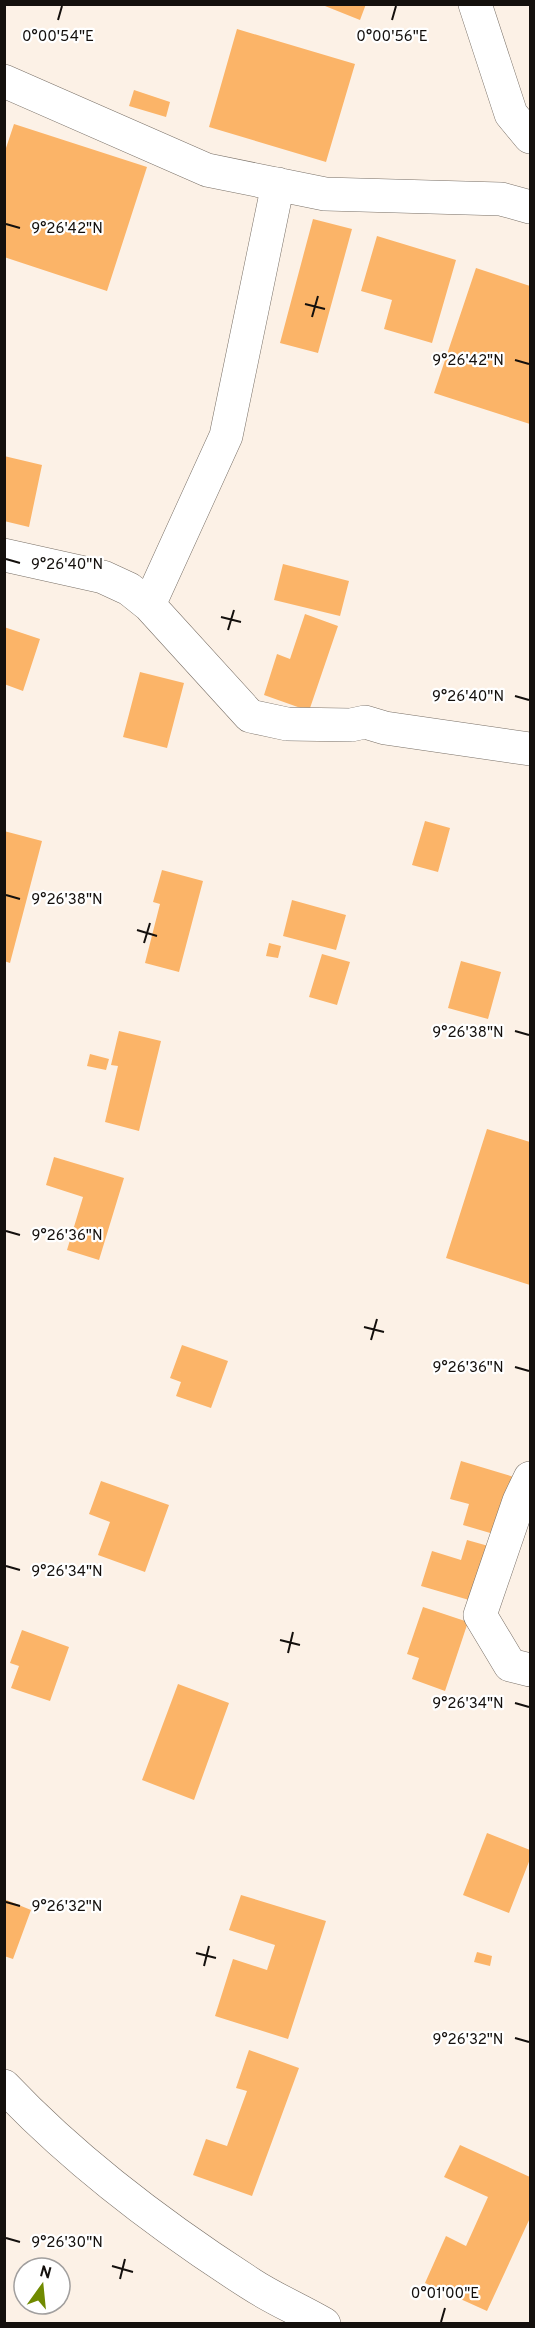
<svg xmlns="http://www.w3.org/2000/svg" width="535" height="2328" font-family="Overpass,sans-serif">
  <rect width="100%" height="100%" fill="#fcf1e6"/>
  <path fill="#fbb468" d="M 320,4 L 366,4 L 360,20 Z
    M 237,29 L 355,64 L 326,162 L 209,127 Z
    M 134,90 L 170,102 L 166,117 L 129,106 Z
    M 14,124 L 147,167 L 107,291 L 4,257 L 4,154 Z
    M 313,219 L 352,229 L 318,353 L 280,343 Z
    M 377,236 L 456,260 L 432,343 L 384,329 L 392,300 L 361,291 Z
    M 476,268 L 530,286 L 530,424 L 434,393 Z
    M 4,456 L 42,465 L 29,527 L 4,521 Z
    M 283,564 L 349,581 L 340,616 L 274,600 Z
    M 305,614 L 338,626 L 309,711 L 264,695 L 277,654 L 290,659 Z
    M 4,627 L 40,639 L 23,691 L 4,684 Z
    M 140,672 L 184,683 L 167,748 L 123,737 Z
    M 425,821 L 450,828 L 438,872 L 412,865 Z
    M 4,831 L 42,841 L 10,963 L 4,961 Z
    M 162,870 L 203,881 L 179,972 L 145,963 L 160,904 L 153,902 Z
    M 292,900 L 346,915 L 336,950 L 283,936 Z
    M 269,943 L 281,946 L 278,958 L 266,956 Z
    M 322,954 L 350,962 L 337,1005 L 309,997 Z
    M 461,961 L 501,972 L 488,1019 L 448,1008 Z
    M 119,1031 L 161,1041 L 139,1131 L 105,1122 L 118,1066 L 111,1065 Z
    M 90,1054 L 109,1059 L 106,1070 L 87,1066 Z
    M 487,1129 L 530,1142 L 530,1285 L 446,1258 Z
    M 54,1157 L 124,1178 L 99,1260 L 67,1250 L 83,1197 L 46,1185 Z
    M 182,1345 L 228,1361 L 211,1408 L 176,1396 L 181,1382 L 170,1378 Z
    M 461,1461 L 514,1477 L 497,1535 L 463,1525 L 469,1504 L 450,1499 Z
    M 101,1481 L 169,1505 L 145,1572 L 98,1555 L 110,1522 L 89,1514 Z
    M 467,1540 L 492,1547 L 476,1602 L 421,1586 L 432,1551 L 461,1560 Z
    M 423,1607 L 468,1622 L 445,1691 L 412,1679 L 419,1658 L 407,1654 Z
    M 22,1630 L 69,1647 L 50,1701 L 11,1688 L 19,1666 L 10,1663 Z
    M 178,1684 L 229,1703 L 194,1800 L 142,1780 Z
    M 487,1833 L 530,1850 L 530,1859 L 509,1913 L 463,1895 Z
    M 241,1895 L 326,1921 L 288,2039 L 215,2016 L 233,1959 L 267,1970 L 275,1945 L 229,1930 Z
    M 4,1899 L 31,1910 L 13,1959 L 4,1956 Z
    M 477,1952 L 492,1956 L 490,1966 L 474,1962 Z
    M 249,2050 L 299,2068 L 252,2196 L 193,2175 L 206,2139 L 227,2146 L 247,2091 L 236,2088 Z
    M 460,2145 L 530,2177 L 530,2218 L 487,2311 L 425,2283 L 446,2236 L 466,2246 L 488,2197 L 444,2177 Z"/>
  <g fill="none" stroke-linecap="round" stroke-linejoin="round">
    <g stroke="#797067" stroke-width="34">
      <path id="minor" d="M 475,4 L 511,114 L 530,137
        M 4,81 L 207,170 L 325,194 L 501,199 L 530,207
        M 4,555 L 103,577 L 129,589 L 149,605 L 250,716 L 287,724 L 351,725 L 365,722 L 385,728 L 530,749
        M 149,605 L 226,436 L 278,184
        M 530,1478 L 519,1501 L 480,1615 L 510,1665 L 530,1670
        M 4,2086 C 75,2161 164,2228 251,2284 C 274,2299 300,2310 324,2324"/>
    </g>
    <use href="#minor" stroke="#fff" stroke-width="33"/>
  </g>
  <path fill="none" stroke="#14100d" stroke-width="2" d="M 58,20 L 62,6M 392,20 L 396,6M 6,224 L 20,228M 305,304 L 325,309M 312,317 L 318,296M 515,360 L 529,364M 6,559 L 20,563M 221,617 L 241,622M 228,630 L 234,610M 515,696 L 529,700M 6,895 L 20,899M 137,930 L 157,936M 144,943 L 150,923M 515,1031 L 529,1035M 6,1231 L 20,1235M 364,1327 L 384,1332M 371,1340 L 377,1319M 515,1367 L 529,1371M 6,1566 L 20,1570M 280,1640 L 300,1645M 288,1653 L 293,1632M 515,1703 L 529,1707M 6,1902 L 20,1906M 196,1953 L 216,1958M 204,1966 L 209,1946M 515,2038 L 529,2042M 6,2238 L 20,2242M 112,2266 L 133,2272M 120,2279 L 125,2259M 441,2322 L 445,2308"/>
  <g font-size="15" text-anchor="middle" fill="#14100d" stroke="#fff" stroke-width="4.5" stroke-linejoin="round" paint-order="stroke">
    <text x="58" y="41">0°00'54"E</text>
    <text x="392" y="41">0°00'56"E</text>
    <text x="67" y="233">9°26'42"N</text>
    <text x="468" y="365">9°26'42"N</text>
    <text x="67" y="569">9°26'40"N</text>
    <text x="468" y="701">9°26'40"N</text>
    <text x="67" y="904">9°26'38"N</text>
    <text x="468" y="1037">9°26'38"N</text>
    <text x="67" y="1240">9°26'36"N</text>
    <text x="468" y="1372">9°26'36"N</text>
    <text x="67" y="1576">9°26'34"N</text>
    <text x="468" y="1708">9°26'34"N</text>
    <text x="67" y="1911">9°26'32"N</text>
    <text x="468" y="2044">9°26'32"N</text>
    <text x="67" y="2247">9°26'30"N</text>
    <text x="445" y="2298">0°01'00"E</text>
  </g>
  <rect width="535" height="2328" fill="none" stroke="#14100d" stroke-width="12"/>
  <g transform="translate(42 2286) rotate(15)"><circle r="28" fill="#ffffff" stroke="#a19f9e" stroke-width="1.5"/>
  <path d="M0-4.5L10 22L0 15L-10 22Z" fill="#708a00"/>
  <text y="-9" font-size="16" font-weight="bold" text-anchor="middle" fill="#14100d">N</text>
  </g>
</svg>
